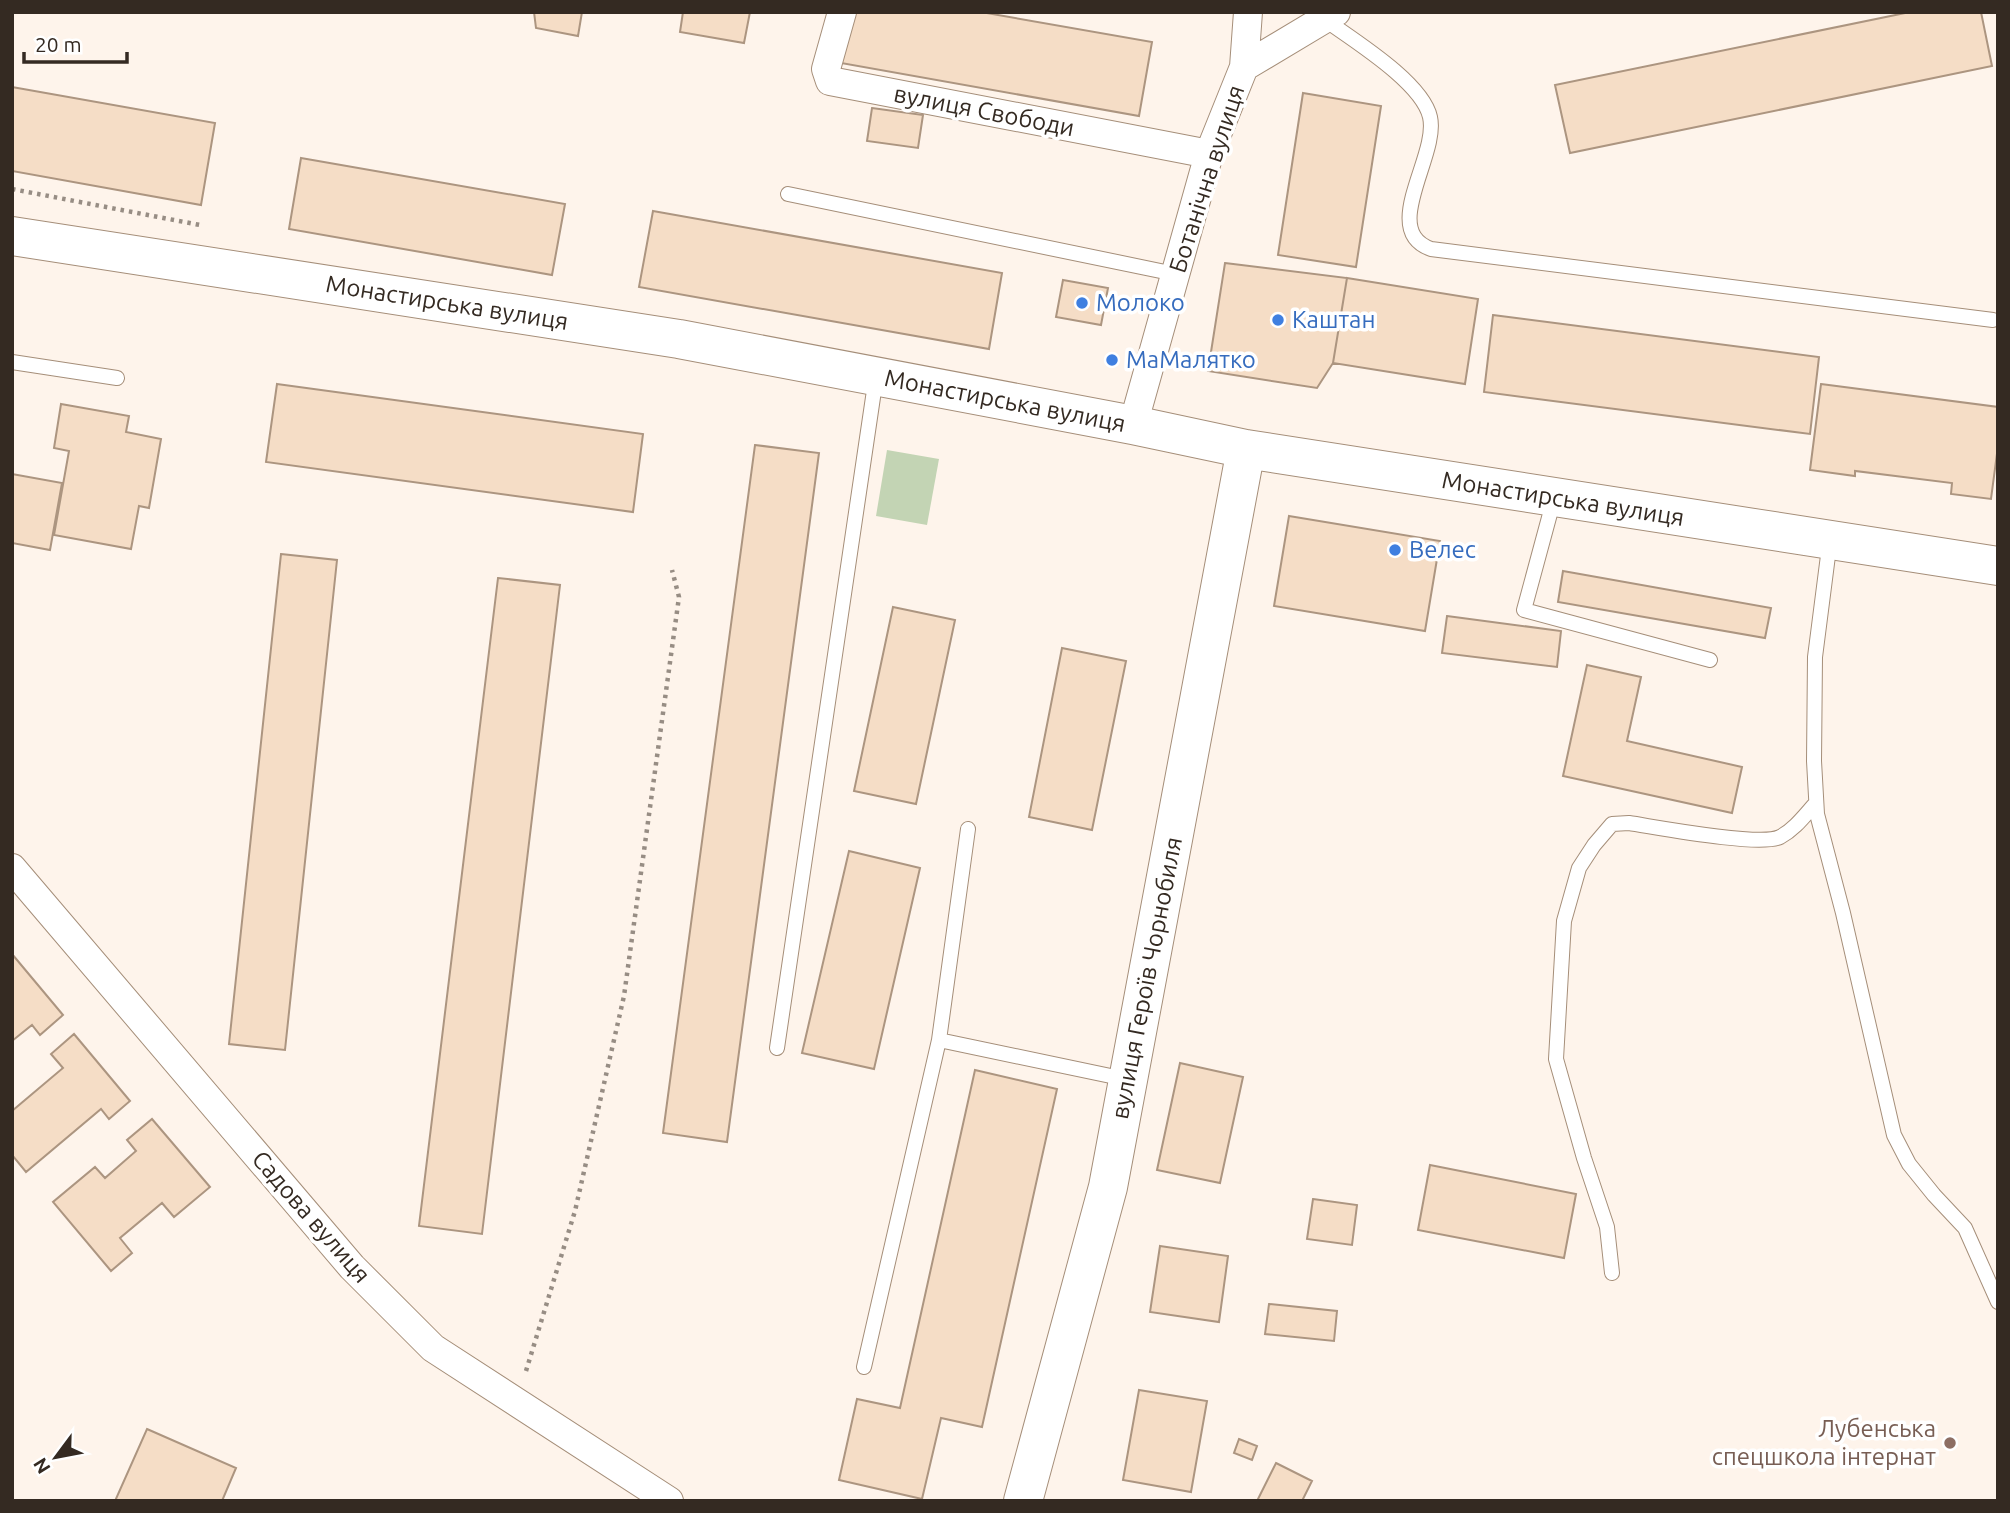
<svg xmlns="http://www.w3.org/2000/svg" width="2010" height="1513" font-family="Ubuntu,sans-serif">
  <rect width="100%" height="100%" fill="#fef4eb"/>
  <path fill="#c3d4b4" d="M 887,450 L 939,459 L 927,525 L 876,516 Z"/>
  <path fill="#f5ddc6" stroke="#ac9580" stroke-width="2" d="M 534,12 L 582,12 L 578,36 L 536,28 Z
    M 683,12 L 750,12 L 744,43 L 680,32 Z
    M 850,12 L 981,12 L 1152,42 L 1139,116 L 841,63 Z
    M 1910,12 L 1981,12 L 1992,66 L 1570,153 L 1555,85 Z
    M 12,87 L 215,123 L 201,205 L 12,171 Z
    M 1303,93 L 1381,106 L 1356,267 L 1278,255 Z
    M 872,108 L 923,115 L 918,148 L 867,141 Z
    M 301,158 L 565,204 L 552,275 L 289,229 Z
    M 653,211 L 1002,273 L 989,349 L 639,287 Z
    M 1225,263 L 1347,278 L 1333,363 L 1317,388 L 1208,371 Z
    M 1347,278 L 1478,299 L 1465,384 L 1333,363 Z
    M 1063,280 L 1108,288 L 1101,325 L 1056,317 Z
    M 1493,315 L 1819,357 L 1810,434 L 1484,392 Z
    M 277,384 L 643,434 L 633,512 L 266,462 Z
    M 1821,384 L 1998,407 L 1998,446 L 1991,499 L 1951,494 L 1952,483 L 1855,471 L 1855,476 L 1810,470 Z
    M 61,404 L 129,416 L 126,432 L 161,439 L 149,508 L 139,506 L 131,549 L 54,535 L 69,451 L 54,448 Z
    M 755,445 L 819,453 L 727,1142 L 663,1133 Z
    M 12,474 L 62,483 L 50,550 L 12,543 Z
    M 1289,516 L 1440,541 L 1425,631 L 1274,606 Z
    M 281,554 L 337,560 L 285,1050 L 229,1044 Z
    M 1563,571 L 1771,608 L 1765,638 L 1558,602 Z
    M 498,578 L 560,585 L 482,1234 L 419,1226 Z
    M 893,607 L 955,620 L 916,804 L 854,791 Z
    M 1447,616 L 1561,631 L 1557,667 L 1442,653 Z
    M 1062,648 L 1126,661 L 1092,830 L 1029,817 Z
    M 1587,665 L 1641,677 L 1627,741 L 1742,767 L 1732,813 L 1563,776 Z
    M 849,851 L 920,868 L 874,1069 L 802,1053 Z
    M 12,954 L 63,1015 L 40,1035 L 32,1025 L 12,1041 Z
    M 74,1034 L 130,1101 L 109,1119 L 101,1109 L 26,1172 L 12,1155 L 12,1111 L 63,1068 L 51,1054 Z
    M 1180,1063 L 1243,1077 L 1220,1183 L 1157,1170 Z
    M 975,1070 L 1057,1089 L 982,1427 L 941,1418 L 922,1499 L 839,1480 L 857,1399 L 900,1408 Z
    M 152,1119 L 210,1187 L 174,1217 L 162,1203 L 120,1238 L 132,1253 L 111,1271 L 53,1202 L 95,1167 L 105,1178 L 136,1151 L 127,1140 Z
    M 1430,1165 L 1576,1194 L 1564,1258 L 1418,1230 Z
    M 1313,1199 L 1357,1205 L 1352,1245 L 1307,1239 Z
    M 1160,1246 L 1228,1256 L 1219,1322 L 1150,1312 Z
    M 1269,1304 L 1337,1311 L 1334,1341 L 1265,1334 Z
    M 1139,1390 L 1207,1401 L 1191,1492 L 1123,1480 Z
    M 147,1429 L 236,1468 L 222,1501 L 115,1501 Z
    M 1239,1439 L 1257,1446 L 1252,1460 L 1234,1453 Z
    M 1276,1463 L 1312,1481 L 1302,1501 L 1257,1501 Z"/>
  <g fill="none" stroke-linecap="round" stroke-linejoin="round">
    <g stroke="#a58e79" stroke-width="16">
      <path id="lane" d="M 1324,19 C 1353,40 1422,82 1430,117 C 1439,156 1379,230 1431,249 L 1993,320
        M 788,194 L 1175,274
        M 12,362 L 117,378
        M 1554,499 L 1524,610 L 1710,660
        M 1830,540 L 1815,657 L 1814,761 L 1817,814 L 1843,913 L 1894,1135 L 1909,1164 L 1934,1195 L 1965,1228 L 1998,1302
        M 968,829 L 939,1040 L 1125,1079
        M 777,1048 L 876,377
        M 1612,1273 L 1607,1227 L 1584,1158 L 1556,1059 L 1564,921 L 1579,868 L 1594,845 L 1612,824 L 1629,823 C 1656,827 1760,847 1780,837 C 1795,829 1805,815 1816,803
        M 864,1367 L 939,1040"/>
    </g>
    <g stroke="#a58e79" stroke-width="30">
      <path id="street" d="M 842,12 L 826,69 L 830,81 L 1209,154
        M 1244,67 L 1336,12
        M 1133,425 L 1209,154 L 1244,67 L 1248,12
        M 12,868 L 352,1267 L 433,1348 L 669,1501"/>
    </g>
    <g stroke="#a58e79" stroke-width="40">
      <path id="secondary" d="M 12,236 L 679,339 L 1133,425 L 1246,449 L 1998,566
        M 1023,1501 L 1108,1187 L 1246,449"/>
    </g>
    <path stroke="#978d84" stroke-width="4.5" stroke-dasharray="3.5 5" stroke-linecap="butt" d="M 12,189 L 200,225
      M 526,1371 L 575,1211 L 624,996 L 679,597 L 672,570"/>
    <use href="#lane" stroke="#fff" stroke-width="14"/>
    <use href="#street" stroke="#fff" stroke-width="28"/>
    <use href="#secondary" stroke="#fff" stroke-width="38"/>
  </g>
  <g fill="#3f7fe0" stroke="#fff" stroke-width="2.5">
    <circle cx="1082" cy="303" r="7"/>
    <circle cx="1278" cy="320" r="7"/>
    <circle cx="1112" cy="360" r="7"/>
    <circle cx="1395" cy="550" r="7"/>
  </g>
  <circle fill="#8d6e63" stroke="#fff" stroke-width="2.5" cx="1950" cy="1443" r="7"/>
  <g text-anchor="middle" stroke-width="7" stroke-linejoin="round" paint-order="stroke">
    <g font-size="24" fill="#342a22" stroke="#fff">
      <text transform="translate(984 111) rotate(11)" y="8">вулиця Свободи</text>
      <text transform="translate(1207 179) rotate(-72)" y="8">Ботанічна вулиця</text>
      <text transform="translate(447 303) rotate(9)" y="8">Монастирська вулиця</text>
      <text transform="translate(1005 401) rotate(11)" y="8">Монастирська вулиця</text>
      <text transform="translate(1563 499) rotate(9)" y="8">Монастирська вулиця</text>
      <text transform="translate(1147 978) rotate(-79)" y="8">вулиця Героїв Чорнобиля</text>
      <text transform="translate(311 1217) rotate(49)" y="8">Садова вулиця</text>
    </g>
    <g font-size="24" fill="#366cbe" stroke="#fff" text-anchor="start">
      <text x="1096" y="311">Молоко</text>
      <text x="1292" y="328">Каштан</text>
      <text x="1126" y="368">МаМалятко</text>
      <text x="1409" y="558">Велес</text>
    </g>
    <g font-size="24" fill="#785e54" stroke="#fff" text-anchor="end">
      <text x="1936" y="1437">Лубенська<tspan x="1936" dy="28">спецшкола інтернат</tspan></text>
    </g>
  </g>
  <rect width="2010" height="1513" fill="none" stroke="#342a22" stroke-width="28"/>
  <g transform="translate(56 1457) rotate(238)" stroke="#ffffff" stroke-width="5" paint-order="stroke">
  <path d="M0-5L12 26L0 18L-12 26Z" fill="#342a22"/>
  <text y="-10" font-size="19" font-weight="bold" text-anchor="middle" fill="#342a22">N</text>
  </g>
  <path d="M24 52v10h103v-10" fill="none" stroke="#342a22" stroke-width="3.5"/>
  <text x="35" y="52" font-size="21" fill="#342a22" stroke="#ffffff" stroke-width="5" paint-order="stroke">20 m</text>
</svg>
